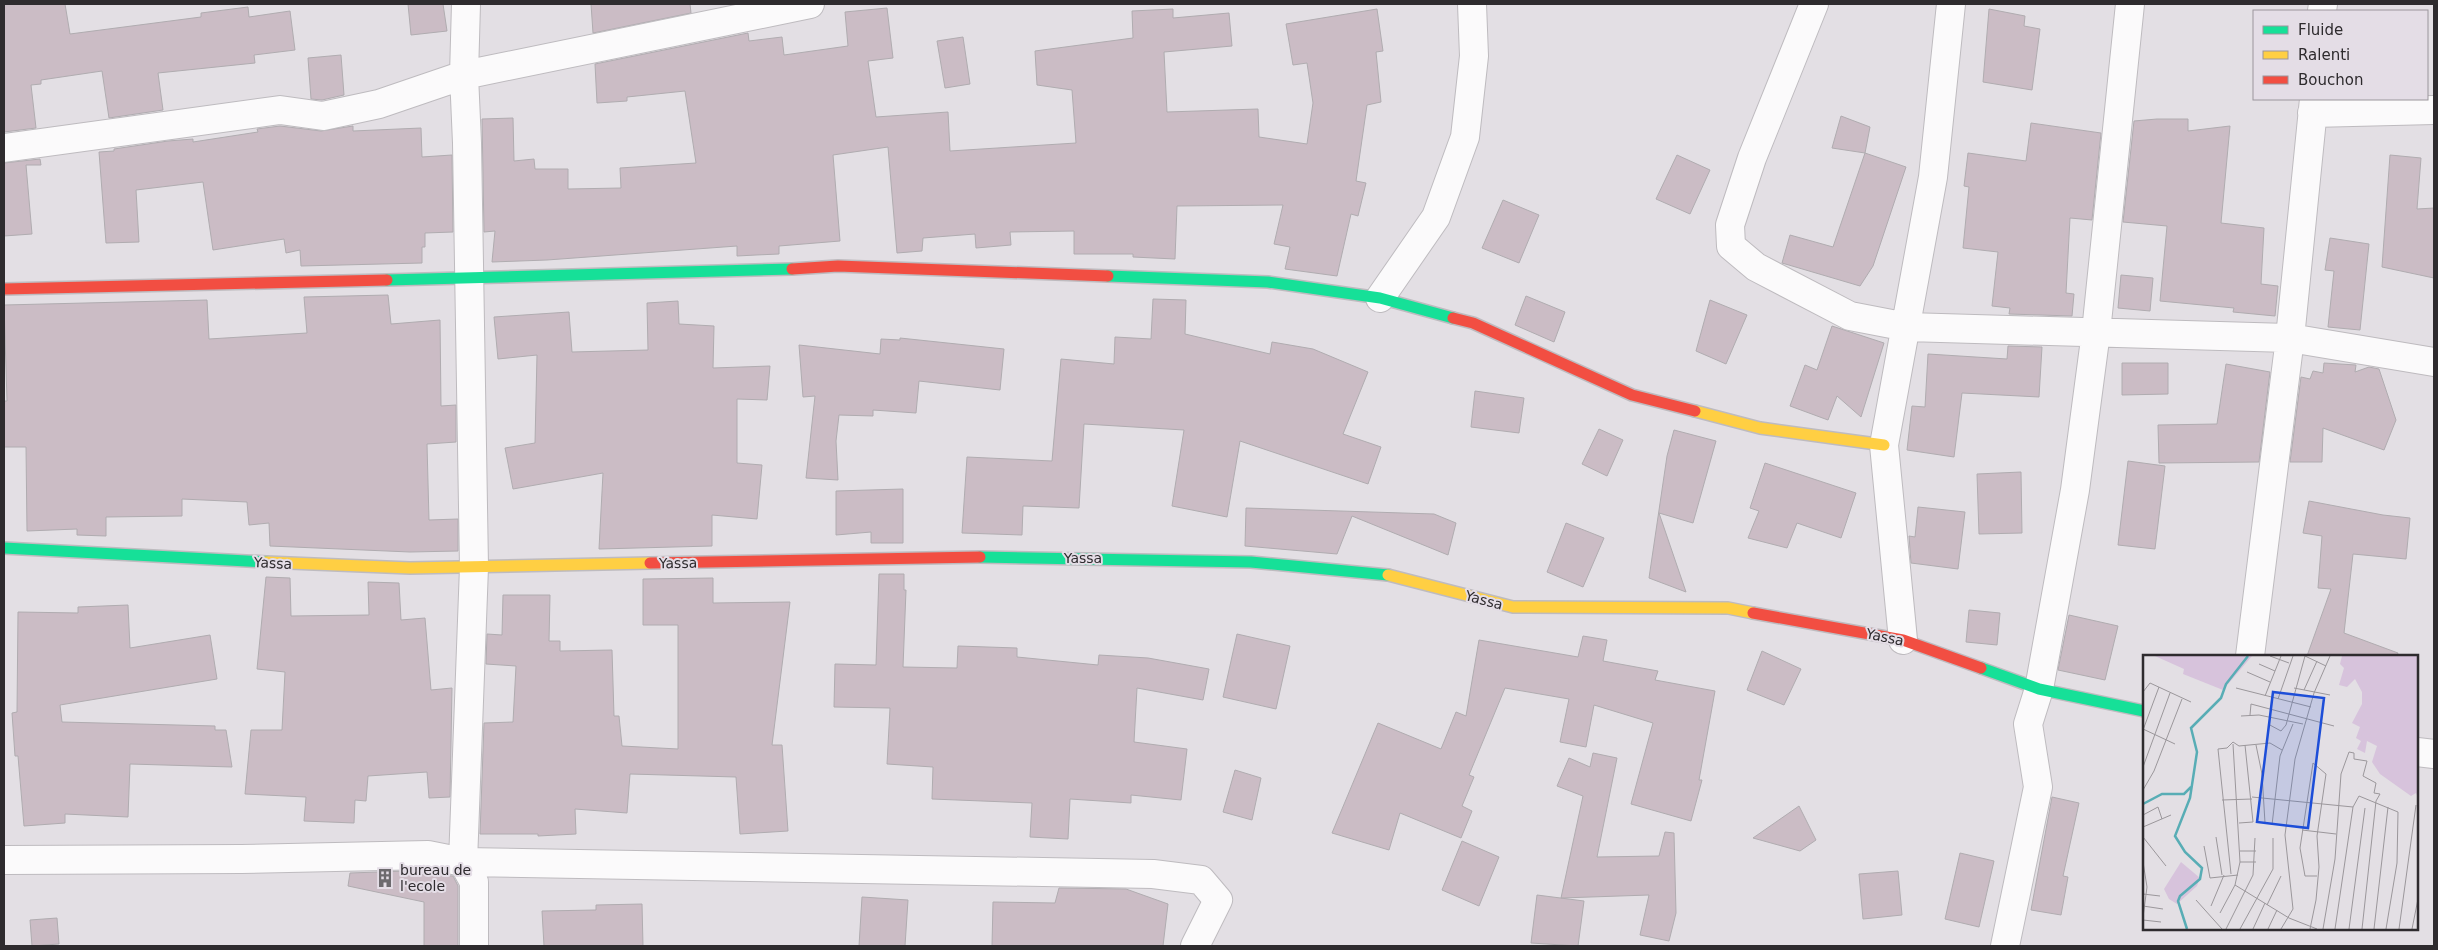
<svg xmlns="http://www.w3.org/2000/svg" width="2438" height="950" font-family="'DejaVu Sans',sans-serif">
  <rect width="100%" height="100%" fill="#e3dfe4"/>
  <path fill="#cbbcc5" stroke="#b0acb0" d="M 4,4 L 65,4 L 70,34 L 201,17 L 201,13 L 248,7 L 249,17 L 290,11 L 295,50 L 254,55 L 255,63 L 158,73 L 163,110 L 109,118 L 102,71 L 41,80 L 41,84 L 31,85 L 36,128 L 4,132 Z
    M 408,4 L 443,4 L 447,31 L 411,35 Z
    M 591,4 L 690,4 L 691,13 L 593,33 Z
    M 887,8 L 893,58 L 868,61 L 876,117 L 948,112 L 950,151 L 1076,143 L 1072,90 L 1037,85 L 1035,51 L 1133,38 L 1132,11 L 1173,9 L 1173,18 L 1229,13 L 1232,46 L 1164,52 L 1167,112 L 1258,109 L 1259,137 L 1307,144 L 1313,103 L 1307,63 L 1293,65 L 1286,24 L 1377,9 L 1383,51 L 1376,52 L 1381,102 L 1367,105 L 1356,181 L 1366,183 L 1358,216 L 1351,214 L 1337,276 L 1285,269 L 1290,247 L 1274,244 L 1283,205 L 1177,206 L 1175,259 L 1133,257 L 1133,254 L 1074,254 L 1074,231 L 1010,232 L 1011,245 L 976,248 L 975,234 L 923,238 L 922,251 L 897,253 L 888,147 L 833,155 L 840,241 L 779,246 L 779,254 L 756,255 L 737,256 L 737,246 L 547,260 L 492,262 L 495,231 L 484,232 L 482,119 L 513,118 L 514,161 L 534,159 L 535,169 L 568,169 L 568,189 L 621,188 L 620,168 L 696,163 L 685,91 L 627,97 L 627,101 L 597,103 L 595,64 L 748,33 L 749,41 L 782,37 L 784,55 L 848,46 L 845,12 Z
    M 1989,9 L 2025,16 L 2024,26 L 2040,29 L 2032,90 L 1983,82 Z
    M 963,37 L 970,84 L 945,88 L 937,41 Z
    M 341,55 L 344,95 L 322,100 L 311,99 L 308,58 Z
    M 1841,116 L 1870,127 L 1865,153 L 1832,148 Z
    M 2157,119 L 2188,119 L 2188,131 L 2230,126 L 2221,223 L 2264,228 L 2261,284 L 2278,286 L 2275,316 L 2233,312 L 2234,308 L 2160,301 L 2167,226 L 2123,222 L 2134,121 Z
    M 2031,123 L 2101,133 L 2092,220 L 2070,218 L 2066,293 L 2074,294 L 2072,316 L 2009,314 L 2010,308 L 1992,306 L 1998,252 L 1963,248 L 1969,187 L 1964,186 L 1968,153 L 2026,161 Z
    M 280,126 L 321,131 L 353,126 L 353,131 L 421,128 L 422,157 L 452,155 L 453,232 L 425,233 L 425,247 L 422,247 L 422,263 L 301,266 L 300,250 L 286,253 L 284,239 L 213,250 L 203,182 L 136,190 L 139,242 L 106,243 L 99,152 L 114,151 L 114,149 L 168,141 L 193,139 L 193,142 L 258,132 L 257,129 Z
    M 1865,153 L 1906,167 L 1873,266 L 1860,286 L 1782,263 L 1790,235 L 1833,247 Z
    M 1677,155 L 1710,170 L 1690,214 L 1656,199 Z
    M 2390,155 L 2421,158 L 2417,209 L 2434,208 L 2434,278 L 2382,267 Z
    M 40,159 L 41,165 L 26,165 L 32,234 L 4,236 L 4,163 Z
    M 1503,200 L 1539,215 L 1519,263 L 1482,248 Z
    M 2330,238 L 2369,244 L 2360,330 L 2328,327 L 2334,271 L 2325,270 Z
    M 2121,275 L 2153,278 L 2150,311 L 2118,308 Z
    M 388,295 L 391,324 L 440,320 L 441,406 L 456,405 L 456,442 L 427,444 L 429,520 L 458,519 L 458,551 L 410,552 L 270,546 L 269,523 L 249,525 L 247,502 L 182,499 L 182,516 L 106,517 L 106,536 L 77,535 L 77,529 L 27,531 L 26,447 L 4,447 L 4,401 L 7,401 L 4,305 L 207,300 L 209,339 L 307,333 L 304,297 Z
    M 1526,296 L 1565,312 L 1554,342 L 1515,325 Z
    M 1153,299 L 1186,300 L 1185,334 L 1270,354 L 1272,342 L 1313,349 L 1368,372 L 1343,434 L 1381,447 L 1368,484 L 1240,441 L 1227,517 L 1172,506 L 1184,430 L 1084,424 L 1079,508 L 1023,506 L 1022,535 L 962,533 L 967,457 L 1052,461 L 1061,359 L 1114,364 L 1115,337 L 1151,339 Z
    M 1710,300 L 1747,315 L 1726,364 L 1696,351 Z
    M 678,301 L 679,324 L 714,326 L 713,368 L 770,366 L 767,400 L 737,399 L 737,463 L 762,465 L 757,519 L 712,515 L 712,546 L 599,549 L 603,473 L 513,489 L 505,448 L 535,443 L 537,355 L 498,359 L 494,317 L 569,312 L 572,352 L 648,350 L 647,303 Z
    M 1832,326 L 1884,343 L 1861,417 L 1837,396 L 1828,420 L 1790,406 L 1805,365 L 1817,370 Z
    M 900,338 L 1004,349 L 1000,390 L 919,381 L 916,413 L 873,410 L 873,416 L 839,415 L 836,441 L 838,480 L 806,478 L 815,396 L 803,397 L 799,345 L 880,354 L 881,339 L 900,340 Z
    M 2008,346 L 2042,347 L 2039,397 L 1962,393 L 1954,457 L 1907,450 L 1912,406 L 1925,407 L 1928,354 L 2007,359 Z
    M 2122,363 L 2168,363 L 2168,394 L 2122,395 Z
    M 2324,363 L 2356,365 L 2355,372 L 2369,367 L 2379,369 L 2396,420 L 2384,450 L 2323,428 L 2322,462 L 2290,462 L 2301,377 L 2310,379 L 2313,371 L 2323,373 Z
    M 2226,364 L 2270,372 L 2259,462 L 2159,463 L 2158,425 L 2217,424 Z
    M 1475,391 L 1524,398 L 1519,433 L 1471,427 Z
    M 1599,429 L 1623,440 L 1607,476 L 1582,464 Z
    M 1674,430 L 1716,441 L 1693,523 L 1659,513 L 1686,592 L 1649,578 L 1667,456 Z
    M 2128,461 L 2165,466 L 2155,549 L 2118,545 Z
    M 1765,463 L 1856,493 L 1841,538 L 1797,523 L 1787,548 L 1748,538 L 1759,511 L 1750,508 Z
    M 2021,472 L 2022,533 L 1979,534 L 1977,474 Z
    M 903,489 L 903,543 L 871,543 L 871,532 L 836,535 L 836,491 Z
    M 2309,501 L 2383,515 L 2410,518 L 2406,559 L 2353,554 L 2344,633 L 2398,653 L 2397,656 L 2307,656 L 2331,589 L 2318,588 L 2322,536 L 2303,533 Z
    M 1918,507 L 1965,512 L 1958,569 L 1911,563 L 1909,536 L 1915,537 Z
    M 1246,508 L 1434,514 L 1456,523 L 1448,555 L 1352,516 L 1337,554 L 1245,546 Z
    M 1566,523 L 1604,538 L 1583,587 L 1547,572 Z
    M 879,574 L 904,574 L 904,590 L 906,590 L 903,667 L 957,668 L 958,646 L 1017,648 L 1017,657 L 1098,665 L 1099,655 L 1148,658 L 1209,669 L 1203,700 L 1137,688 L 1134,742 L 1187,749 L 1181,800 L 1131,795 L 1131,803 L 1070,799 L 1068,839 L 1030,837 L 1032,803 L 932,799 L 933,767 L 887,764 L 890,708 L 834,707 L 835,664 L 876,665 Z
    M 266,577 L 290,578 L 291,616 L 369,615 L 368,582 L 399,583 L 401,620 L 425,618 L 431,690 L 452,688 L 450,797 L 429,798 L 427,772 L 368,776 L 366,801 L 355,800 L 354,823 L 304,821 L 306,797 L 245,794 L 251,730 L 282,730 L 285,672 L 257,669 Z
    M 713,578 L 713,603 L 790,602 L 772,745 L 782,745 L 788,831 L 740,834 L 736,777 L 630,774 L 627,813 L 575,809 L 576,834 L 538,836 L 538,834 L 480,834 L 484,723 L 513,722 L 516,666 L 486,664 L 487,634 L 502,635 L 503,595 L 550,595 L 549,641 L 560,641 L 560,651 L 612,650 L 614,716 L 619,716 L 622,746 L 678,749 L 678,625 L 643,625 L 643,579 Z
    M 128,605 L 130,648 L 210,635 L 217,679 L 60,705 L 62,722 L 215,726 L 215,730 L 226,730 L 232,767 L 130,764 L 128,817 L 65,814 L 65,823 L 24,826 L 18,756 L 15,756 L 12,713 L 17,712 L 18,612 L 78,613 L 78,607 Z
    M 1969,610 L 2000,613 L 1997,645 L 1966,642 Z
    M 2069,615 L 2118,626 L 2105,680 L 2058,670 Z
    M 1237,634 L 1290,646 L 1276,709 L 1223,697 Z
    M 1583,636 L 1607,640 L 1603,661 L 1658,671 L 1655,680 L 1715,691 L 1699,780 L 1702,780 L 1691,821 L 1631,804 L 1653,723 L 1594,705 L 1586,747 L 1560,742 L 1569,699 L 1505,688 L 1469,775 L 1474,777 L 1462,806 L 1472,811 L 1461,838 L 1400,813 L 1389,850 L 1332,833 L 1378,723 L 1441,749 L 1456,712 L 1466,716 L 1479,640 L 1578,657 Z
    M 1762,651 L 1801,669 L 1784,705 L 1747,690 Z
    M 1593,753 L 1617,758 L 1597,857 L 1659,856 L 1665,832 L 1674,833 L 1676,913 L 1669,941 L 1640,935 L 1649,895 L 1561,898 L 1583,796 L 1557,786 L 1569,758 L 1590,767 Z
    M 1235,770 L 1261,778 L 1252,820 L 1223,812 Z
    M 2052,797 L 2079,803 L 2063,876 L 2068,877 L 2061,915 L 2031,910 Z
    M 1799,806 L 1816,840 L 1800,851 L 1753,838 Z
    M 1462,841 L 1499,857 L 1479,906 L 1442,890 Z
    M 1960,853 L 1994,861 L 1979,927 L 1945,919 Z
    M 406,871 L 405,874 L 453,876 L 458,886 L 458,946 L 424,946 L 424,902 L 348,886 L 350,873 Z
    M 1898,871 L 1902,915 L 1863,919 L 1859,874 Z
    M 1059,888 L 1126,889 L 1168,904 L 1163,946 L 992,946 L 993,902 L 1055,903 Z
    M 1537,895 L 1584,901 L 1578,946 L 1531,943 Z
    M 862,897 L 908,900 L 905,946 L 859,946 Z
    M 642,904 L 643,946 L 544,946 L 542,911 L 596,910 L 596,905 Z
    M 57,918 L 59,944 L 32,946 L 30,920 Z"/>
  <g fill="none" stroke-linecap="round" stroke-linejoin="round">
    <g stroke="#bebbbf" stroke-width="30">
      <path id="street" d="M 466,4 L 464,75 L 467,143 L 474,567 L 463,862 L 474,882 L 474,946
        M 1814,4 L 1752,158 L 1730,225 L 1731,246 L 1756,267 L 1850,316 L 1907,327 L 2290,338 L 2434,362
        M 2322,11 L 2323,4
        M 2312,113 L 2434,110
        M 4,148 L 280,110 L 323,116 L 379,104 L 464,75 L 810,4
        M 1380,298 L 1436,217 L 1465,137 L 1474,56 L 1472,4
        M 1903,640 L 1884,445 L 1933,177 L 1951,4
        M 2250,656 L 2290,338 L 2314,99
        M 2417,752 L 2434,754
        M 4,860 L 241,859 L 428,855 L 463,862 L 1153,874 L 1201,880 L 1218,900 L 1195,946
        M 2005,946 L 2038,787 L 2028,724 L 2039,689 L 2075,490 L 2096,332 L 2130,4"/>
    </g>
    <g stroke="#bebbbf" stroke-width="14">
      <path id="fast" d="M 1108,276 L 1268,282 L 1380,298 L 1453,318
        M 387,280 L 792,269
        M 4,548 L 266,562
        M 980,557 L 1251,562 L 1388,575
        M 1981,668 L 2039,689 L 2144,711"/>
    </g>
    <g stroke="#bebbbf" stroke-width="14">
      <path id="slow" d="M 1695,411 L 1760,428 L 1884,445
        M 266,562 L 410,568 L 650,563
        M 1388,575 L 1513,607 L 1728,608 L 1753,613"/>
    </g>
    <g stroke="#bebbbf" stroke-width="14">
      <path id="jam" d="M 792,269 L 838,266 L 1108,276
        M 4,289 L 387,280
        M 1453,318 L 1473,323 L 1632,395 L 1695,411
        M 650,563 L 980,557
        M 1753,613 L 1903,640 L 1981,668"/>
    </g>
    <use href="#street" stroke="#fbfafb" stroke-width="28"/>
    <use href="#fast" stroke="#16e098" stroke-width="11"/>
    <use href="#slow" stroke="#ffcf43" stroke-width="11"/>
    <use href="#jam" stroke="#f24e42" stroke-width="11"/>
  </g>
  <defs>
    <g id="building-bare" transform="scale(1.5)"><path d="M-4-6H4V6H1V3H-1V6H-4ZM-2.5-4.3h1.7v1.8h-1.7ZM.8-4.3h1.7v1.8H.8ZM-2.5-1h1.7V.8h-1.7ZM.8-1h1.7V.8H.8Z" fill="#6d6a6e" stroke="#e4dde6" stroke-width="2.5" paint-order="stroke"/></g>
  </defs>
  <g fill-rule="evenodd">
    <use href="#building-bare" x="385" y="878"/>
  </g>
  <g text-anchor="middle" stroke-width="4" stroke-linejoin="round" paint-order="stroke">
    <g font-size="14" fill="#2e2b2e" stroke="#e4dde6">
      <text x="1083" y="563">Yassa</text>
      <text transform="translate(273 563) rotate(3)" y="5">Yassa</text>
      <text transform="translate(678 563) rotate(-1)" y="5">Yassa</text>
      <text transform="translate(1484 600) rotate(15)" y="5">Yassa</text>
      <text transform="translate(1885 637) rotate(12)" y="5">Yassa</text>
    </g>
    <g font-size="14" fill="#2e2b2e" stroke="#e4dde6" text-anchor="start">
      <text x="400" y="875">bureau de<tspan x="400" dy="16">l'ecole</tspan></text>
    </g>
  </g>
  <g transform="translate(2143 655)">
    <rect width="275" height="275" fill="#e3dfe4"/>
    <path d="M 12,1 L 109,1 L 80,35 L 40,19 L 41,14 ZM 199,1 L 275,1 L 275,143 L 273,138 L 268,141 L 237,119 L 229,107 L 234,91 L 224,86 L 222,98 L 214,94 L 218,86 L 213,83 L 217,72 L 209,68 L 219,49 L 219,37 L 212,24 L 204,32 L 196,30 L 201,13 L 197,9 ZM 38,207 L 57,223 L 54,231 L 34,249 L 26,244 L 21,234 Z" fill="#d7c3dc"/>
    <path fill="none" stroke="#58adb5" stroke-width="2.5" d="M 0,149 L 19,139 L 41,139 L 48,132M 44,274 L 35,246 L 37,241 L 57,224 L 59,213 L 42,197 L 32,181 L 47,143 L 54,97 L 48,73 L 78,43 L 83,29 L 105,1"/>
    <path fill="none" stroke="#9b979b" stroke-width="1" d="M 127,1 L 146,8M 162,1 L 183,11M 116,9 L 132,16M 104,17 L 127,27M 93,33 L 168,52M 151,33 L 187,40M 161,35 L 174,6M 0,37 L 7,28 L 48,47M 122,41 L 138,1M 135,44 L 150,1M 107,60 L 108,49 L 191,71M 98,61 L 116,60 L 160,69M 125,69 L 138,76 L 143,70 L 162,1M 0,74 L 32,89M 0,75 L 16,32M 113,90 L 119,119 L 122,168M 0,112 L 27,38M 0,135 L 11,116 L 39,44M 109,142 L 210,152M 79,145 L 109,144M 0,160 L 15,152 L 19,164M 96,168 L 110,167 L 102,90M 129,170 L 137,101 L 150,69M 0,172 L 28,160M 159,175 L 193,179M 0,182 L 23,211M 73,182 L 79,220M 61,191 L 67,223 L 95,220M 97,196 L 113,196M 0,207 L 4,232 L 0,262M 97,207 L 113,207M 88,219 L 75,94 L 84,93 L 90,87 L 96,91 L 127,88 L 139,95M 92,230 L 146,263 L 174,274M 0,239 L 17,241M 53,245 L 79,274M 124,250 L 138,221M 0,251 L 20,254M 68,251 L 81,220M 77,258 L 92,230 L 97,207 L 90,89M 0,265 L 18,267M 83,274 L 110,220 L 112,183M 97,274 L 130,214 L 130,183M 110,274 L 122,248M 125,274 L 134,255M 138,274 L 150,254 L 142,180 L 152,104 L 171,38 L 187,1M 167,274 L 173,245 L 176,212 L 174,181 L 183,119 L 170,108 L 157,193 L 162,221 L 174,221M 180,274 L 192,204 L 198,119 L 206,97 L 211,98 L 211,104 L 224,106 L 220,121 L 233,128 L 231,138 L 237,139 L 233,146 L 219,274M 192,274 L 210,152 L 216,141 L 255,157 L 254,208 L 243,274M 206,274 L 222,153M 231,274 L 245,152M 256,274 L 273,150M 269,274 L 275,244"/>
    <path fill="#1d4ed8" fill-opacity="0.15" stroke="#1d4ed8" stroke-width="2.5" d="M 130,37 L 181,43 L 165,173 L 114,167 Z"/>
    <rect width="275" height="275" fill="none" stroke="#2e2b2e" stroke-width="2.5"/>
  </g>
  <rect width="2438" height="950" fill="none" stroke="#2e2b2e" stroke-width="10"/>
  <rect x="2253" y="10" width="175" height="90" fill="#e4dde6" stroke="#9b969c"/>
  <rect x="2263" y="26" width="25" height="8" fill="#16e098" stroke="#9b969c"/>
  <text x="2298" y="35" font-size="15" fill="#2e2b2e">Fluide</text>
  <rect x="2263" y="51" width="25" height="8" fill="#ffcf43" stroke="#9b969c"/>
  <text x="2298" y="60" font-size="15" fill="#2e2b2e">Ralenti</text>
  <rect x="2263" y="76" width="25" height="8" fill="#f24e42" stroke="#9b969c"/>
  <text x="2298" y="85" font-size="15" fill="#2e2b2e">Bouchon</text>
</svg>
